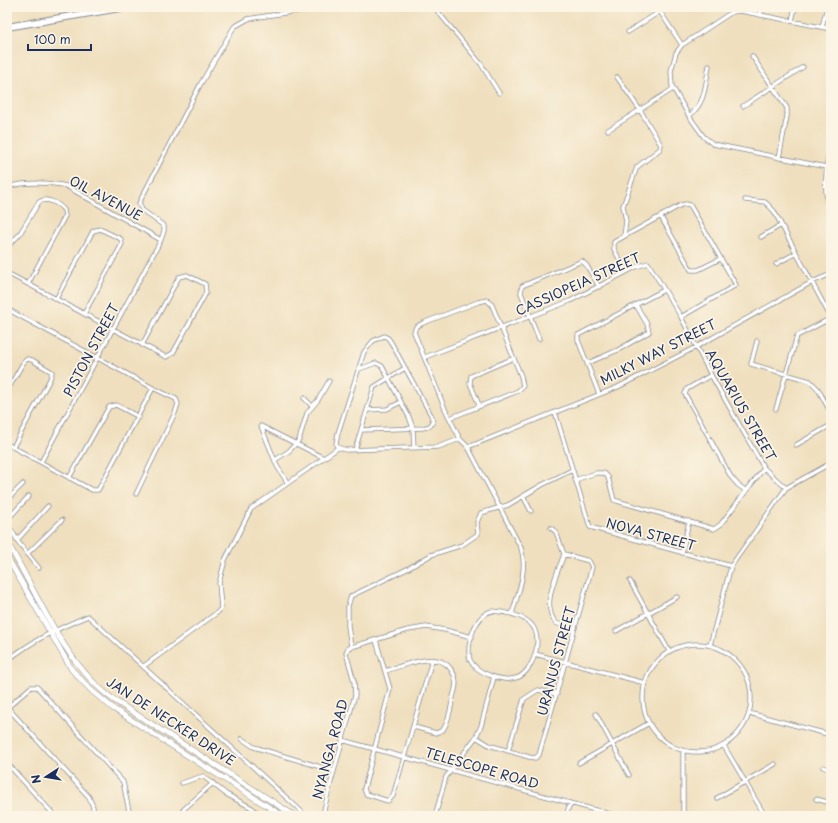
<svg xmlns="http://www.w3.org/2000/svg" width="838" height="823" font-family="'Playpen Sans',sans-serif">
  <rect width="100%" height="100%" fill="#fcf5e5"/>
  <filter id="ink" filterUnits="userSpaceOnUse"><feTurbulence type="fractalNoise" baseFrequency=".025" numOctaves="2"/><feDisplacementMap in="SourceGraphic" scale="8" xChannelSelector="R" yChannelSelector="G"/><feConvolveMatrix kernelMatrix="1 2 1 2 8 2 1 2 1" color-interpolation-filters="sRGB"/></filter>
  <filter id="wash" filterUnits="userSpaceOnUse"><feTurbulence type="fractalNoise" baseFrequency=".012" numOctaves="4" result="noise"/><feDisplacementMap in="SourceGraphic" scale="16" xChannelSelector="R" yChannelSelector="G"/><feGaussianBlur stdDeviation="0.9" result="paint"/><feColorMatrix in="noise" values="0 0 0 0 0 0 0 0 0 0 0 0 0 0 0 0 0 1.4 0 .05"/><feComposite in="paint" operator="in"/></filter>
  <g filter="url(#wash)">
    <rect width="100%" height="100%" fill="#efdfbe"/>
  </g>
  <g filter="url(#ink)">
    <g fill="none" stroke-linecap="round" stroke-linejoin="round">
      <g stroke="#85878e" stroke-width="5">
        <path id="minor" d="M 434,7 L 481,64 L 499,93
          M 657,7 L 682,45
          M 760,15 L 762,7
          M 792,21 L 795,7
          M 822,27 L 827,7
          M 831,29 L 741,11 L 732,12 L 682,45 L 676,53 L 671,71 L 672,86 L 689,116 L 704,137 L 713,144 L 831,168
          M 628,32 L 667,7
          M 752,56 L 787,108 L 787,116 L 779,158
          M 617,77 L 640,110 L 661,145 L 660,149 L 637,167 L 623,206 L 626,221 L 624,236
          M 743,106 L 803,67
          M 689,116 C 706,103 705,85 709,66
          M 608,130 L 673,89
          M 831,142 C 825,169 823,193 831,220
          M 7,187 C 24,182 49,182 66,186 L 161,240 L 41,462
          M 745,200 L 765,202 L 774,211 L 831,318
          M 661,217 L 691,270 L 698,270 L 720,259
          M 761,237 L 781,225
          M 161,240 L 164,231 L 164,226 L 142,210 L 139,203 L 200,85 L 234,27 L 248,19 L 322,7
          M 7,247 L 19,235 L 39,202 C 47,197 58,203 64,210 L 65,216 L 28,284
          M 776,264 L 796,253
          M 626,272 L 614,249 L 614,242 L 681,205 L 686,204 L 690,205 L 736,285 L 681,317
          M 7,273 L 166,357 L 173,353 L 206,293 L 205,284 L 187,275 L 179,277 L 142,345
          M 56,299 L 93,231 L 100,229 L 121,239 L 122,244 L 84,314
          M 7,309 L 153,388 L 176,399 L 178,404 L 175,413 L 136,494
          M 539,339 L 521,293 L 522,286 L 582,261 L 587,266 L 599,287
          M 757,341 L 751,364 L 810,381 L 818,389 L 831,413
          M 425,357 L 570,301 L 636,267 L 648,263 L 681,317 L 711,375 L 764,468 L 786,488
          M 588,363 L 618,350 L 649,332 L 647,324 L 636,305
          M 359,369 L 376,363 L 382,366 L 409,417 L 413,428 L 414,448
          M 711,375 L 687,389 L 685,394 L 731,477 L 738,485 L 745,490
          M 7,391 L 23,363 L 27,359 L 32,360 L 52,372 L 50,379 L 13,447
          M 599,394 L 578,340 L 578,335 L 664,290
          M 304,398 L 312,406
          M 479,405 L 470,383 L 471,376 L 514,358
          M 776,409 L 797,336 L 831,318
          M 367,410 L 387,409 L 401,402
          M 555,412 L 590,527 L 731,566
          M 450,418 L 518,391 L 523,386 L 521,376 L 492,305 L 487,300 L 478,302 L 423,323 L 416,327 L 414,332 L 445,409 L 460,439 L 468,447 L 521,548 C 528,570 518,593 512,614
          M 261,426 L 324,458
          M 261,426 L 277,466 L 287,482
          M 361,430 L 423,428 L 430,426 L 433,422 L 431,415 L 392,344 L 388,338 L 384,336 L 373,341 L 364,352 L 338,433 L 336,444 L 337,447 L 346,450 L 438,447 L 460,439
          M 7,444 L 92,490 L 98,490 L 153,388
          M 796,445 L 831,425
          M 468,447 L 618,387 L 696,347 L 812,282 L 831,274
          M 355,450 L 374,387 L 405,368
          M 275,460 L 289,451 L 299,440 L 307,413 L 318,400 L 329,381
          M 69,478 L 109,407 L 116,405 L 139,417
          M 575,480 L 596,473 L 604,473 L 608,477 L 614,500 L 617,501 L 714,529 L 720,525 L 764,468
          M 523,496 L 531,511
          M 7,500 L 23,484
          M 7,520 L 29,496
          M 7,523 L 19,543 L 39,568
          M 551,528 L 556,532 L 564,554
          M 17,540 L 48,506
          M 682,553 L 689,521
          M 27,554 L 62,520
          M 564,554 C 558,573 540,605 556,623 L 574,630
          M 630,581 L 669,651
          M 7,611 L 7,613
          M 492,611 C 504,612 520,614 530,623 C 544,636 535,668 519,677 C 510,681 498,679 489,675 C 481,672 474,668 470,660 C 466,644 475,615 492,611 Z
          M 616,631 L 677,597
          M 376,640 L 390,689 L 364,789 L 366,794 L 388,801 L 393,796 L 432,660
          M643 698a54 54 0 1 1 108 0a54 54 0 1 1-108 0Z
          M 710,645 L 731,566 L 786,488 L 831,463
          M 351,647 L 348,626 L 348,606 L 351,596 L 407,569 L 431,555 L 462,545 L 478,534 L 477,522 L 481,513 L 508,505 L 542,485 L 572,470
          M 535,654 L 645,683
          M 7,661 C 31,641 59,628 88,616 L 301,811 L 304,816
          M 144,666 L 218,612 L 221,608 L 219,583 L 225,560 L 251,509 L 338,448
          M 385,671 C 404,666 439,648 452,671 C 458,680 456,687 453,697 C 451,708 449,721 443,730 L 436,733 L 414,727
          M 7,707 L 89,797 L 93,807 L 93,816
          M 7,708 L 31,687 L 37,687 L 123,782 L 130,816
          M 749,713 L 831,735
          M 596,714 L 629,775
          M 476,737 L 489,745 L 529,757 L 535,758 L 539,755 L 592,567 L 589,561 L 564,554
          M 242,739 L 254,747 L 334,771
          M 342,740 L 617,816
          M 724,746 L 764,814
          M 508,751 L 524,699 L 538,690 L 557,694
          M 683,751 L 683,816
          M 7,763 L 55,816
          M 579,763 L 649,723
          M 823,767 L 831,770
          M 182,783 L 203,776 L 226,794 L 252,808 L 261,816
          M 717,798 L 775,764
          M 816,799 L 831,803
          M 7,812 L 11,816
          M 179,816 L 184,809 L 213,783
          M 326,816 L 324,810 L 328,793 L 355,695 L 354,681 L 346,653 L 348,648 L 408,630 L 426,627 L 445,630 L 472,637
          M 435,816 L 446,777 L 476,737 L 481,726 L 494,677
          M 566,816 L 570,803"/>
      </g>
      <g stroke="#85878e" stroke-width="6">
        <path id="secondary" d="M 7,542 C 39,596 63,663 114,700 L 295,816
          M 7,557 L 72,670 L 92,691 L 114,709 L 283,816"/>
      </g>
      <g stroke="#85878e" stroke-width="8">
        <path id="motorway" d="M 7,27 L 126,7"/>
      </g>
      <use href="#minor" stroke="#fff" stroke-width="3.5"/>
      <use href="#secondary" stroke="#fff" stroke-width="5"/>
      <use href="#motorway" stroke="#fff" stroke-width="6"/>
    </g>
  </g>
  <g text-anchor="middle" stroke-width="3.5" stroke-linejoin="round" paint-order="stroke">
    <g font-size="13" fill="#1b2f5e" stroke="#fcf5e5">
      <text transform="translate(106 198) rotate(28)" y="5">OIL AVENUE</text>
      <text transform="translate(578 284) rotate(-24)" y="5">CASSIOPEIA STREET</text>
      <text transform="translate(91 350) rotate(-62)" y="5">PISTON STREET</text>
      <text transform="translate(658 352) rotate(-27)" y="5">MILKY WAY STREET</text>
      <text transform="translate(741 405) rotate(60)" y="5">AQUARIUS STREET</text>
      <text transform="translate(651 534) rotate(15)" y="5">NOVA STREET</text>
      <text transform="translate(556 661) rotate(-75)" y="5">URANUS STREET</text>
      <text transform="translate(171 721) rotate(33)" y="5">JAN DE NECKER DRIVE</text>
      <text transform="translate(330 749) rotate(-75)" y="5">NYANGA ROAD</text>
      <text transform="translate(482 768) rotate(16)" y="5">TELESCOPE ROAD</text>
    </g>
  </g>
  <rect width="838" height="823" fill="none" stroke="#fcf5e5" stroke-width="24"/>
  <g transform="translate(46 777) rotate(258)" stroke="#fcf5e5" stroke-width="3" paint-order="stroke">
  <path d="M0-3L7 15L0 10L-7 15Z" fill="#1b2f5e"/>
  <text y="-6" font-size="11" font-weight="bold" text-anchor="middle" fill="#1b2f5e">N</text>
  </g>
  <path d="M28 44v6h63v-6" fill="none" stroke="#1b2f5e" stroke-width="2"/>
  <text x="34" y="44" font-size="12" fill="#1b2f5e" stroke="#fcf5e5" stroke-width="3" paint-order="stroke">100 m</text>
</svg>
